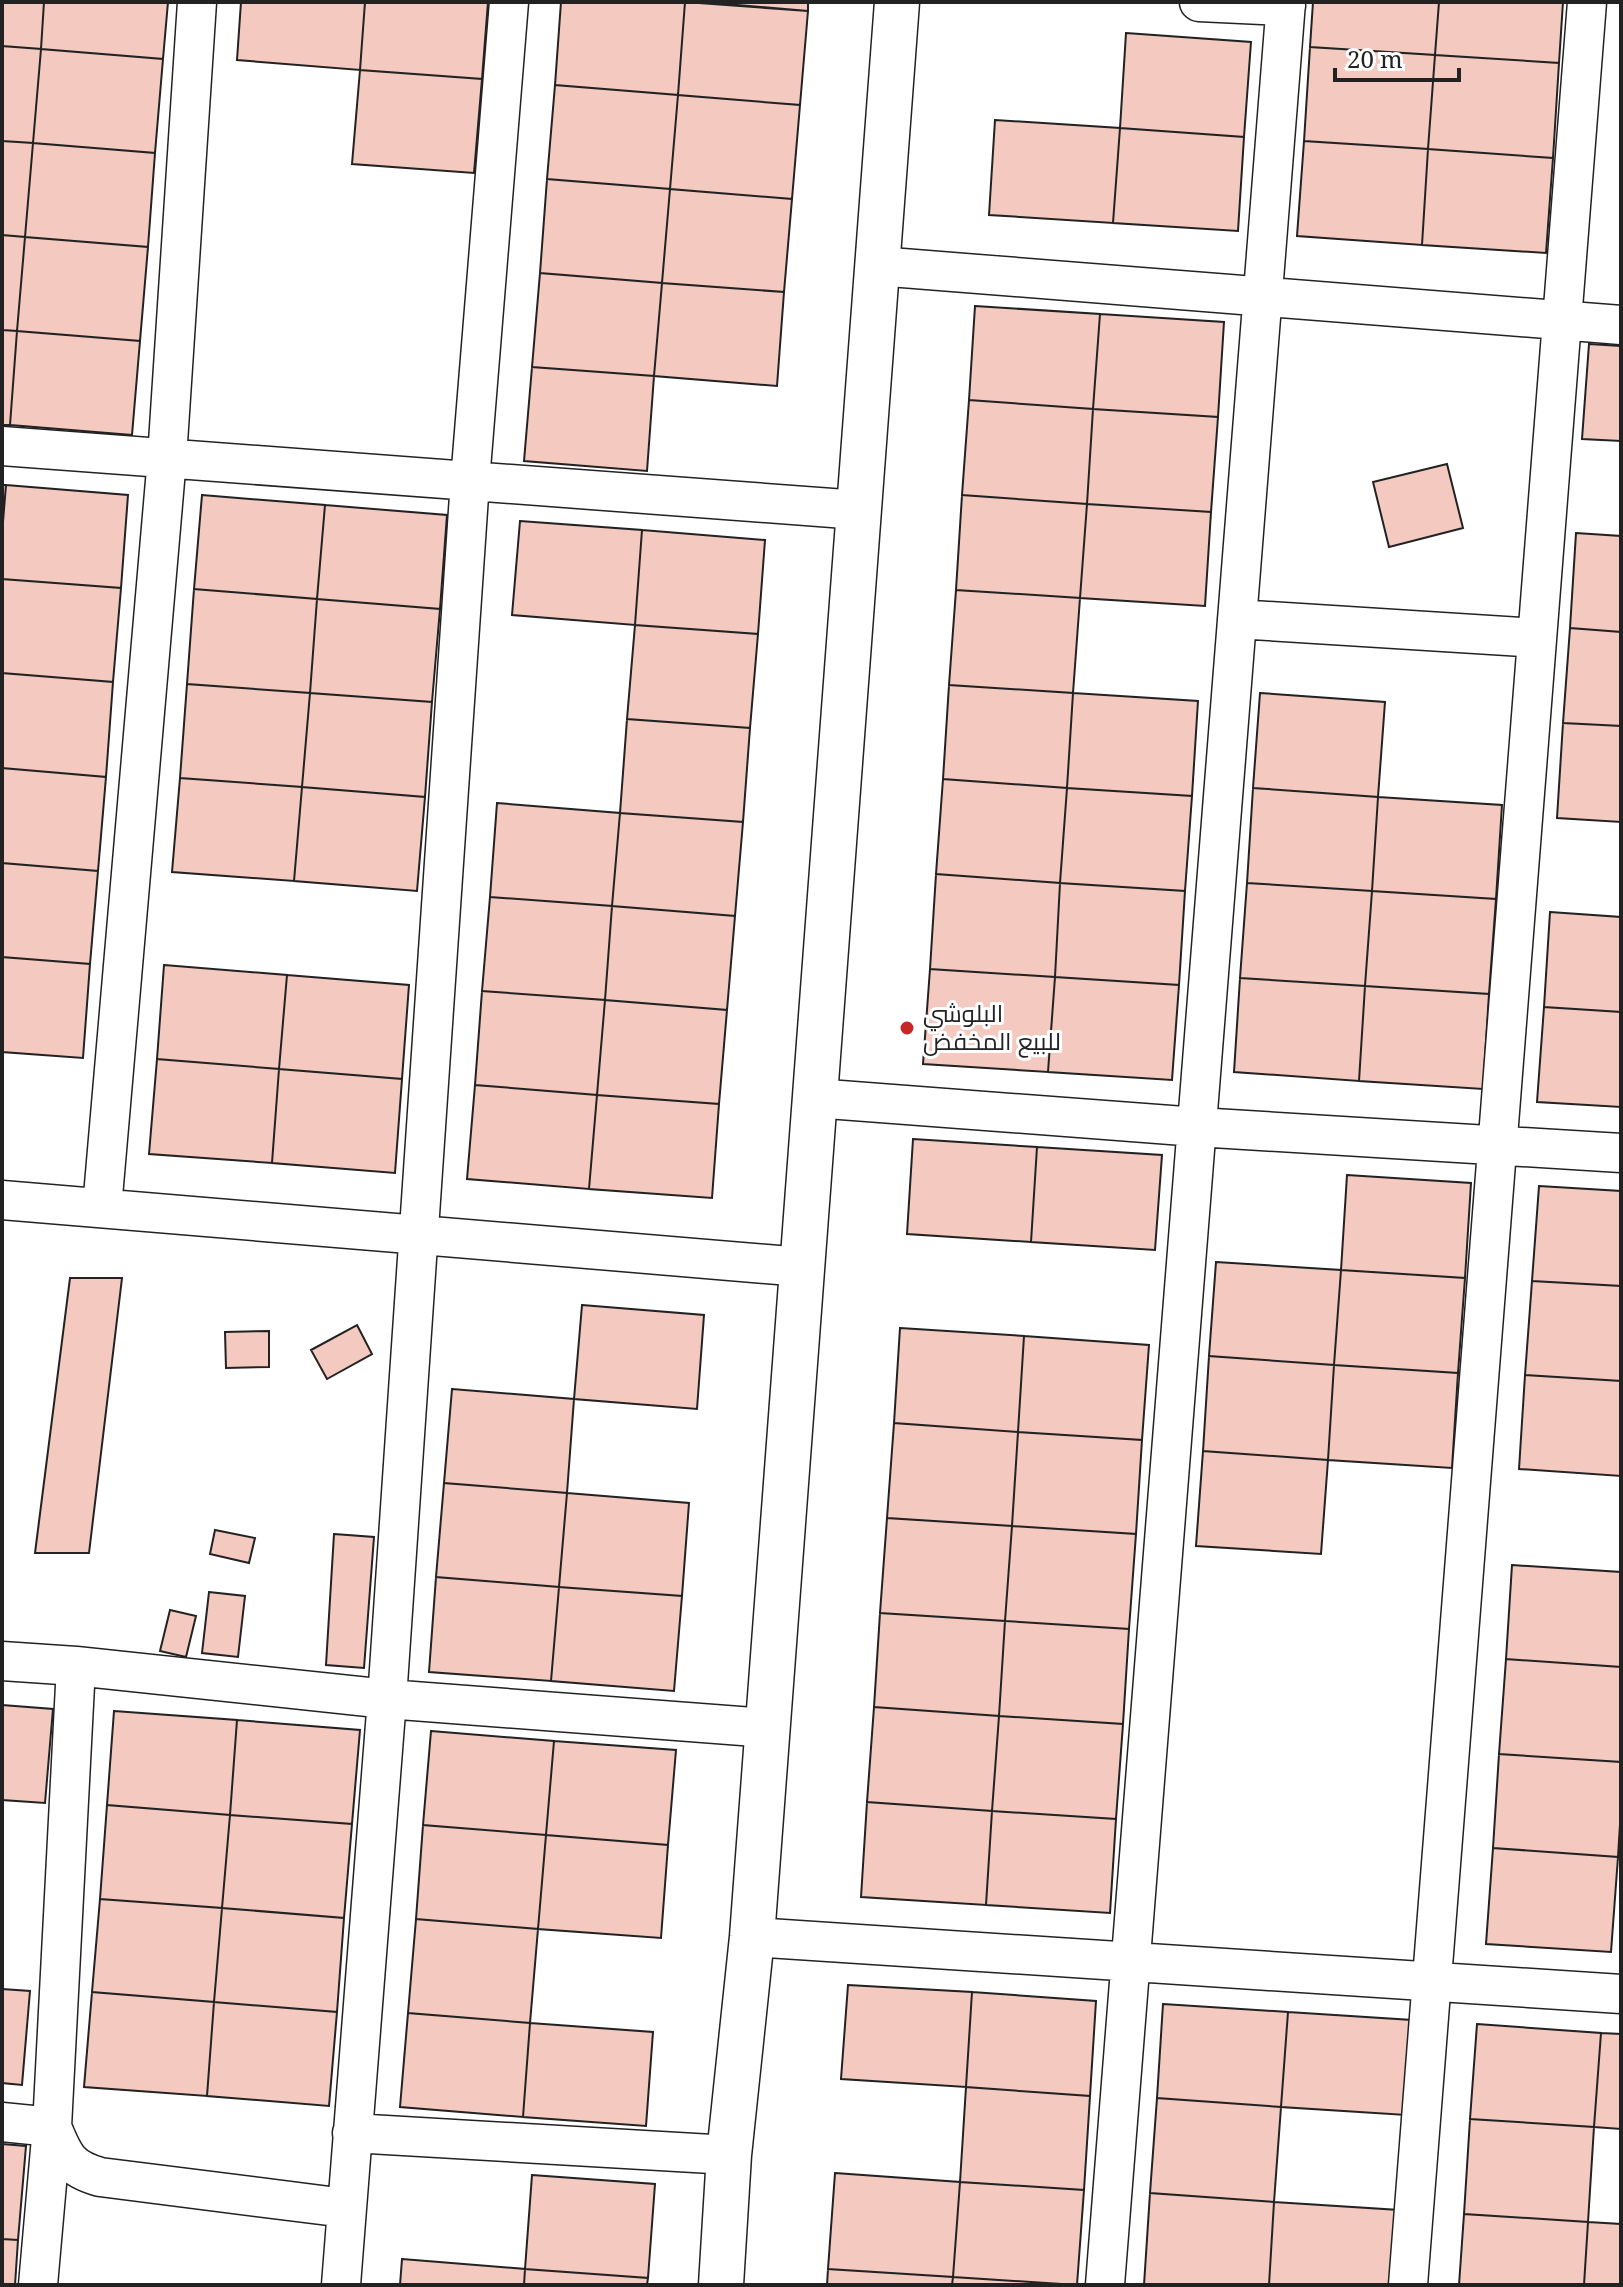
<svg xmlns="http://www.w3.org/2000/svg" width="1623" height="2287" font-family="'Noto Serif',Cairo,serif">
  <rect width="100%" height="100%" fill="#fff"/>
  <path fill="#f3c9c0" stroke="#222" stroke-width="2" d="M 2,2 L 44,2 L 41,49 L 2,46 Z
    M 44,2 L 168,2 L 163,59 L 41,49 Z
    M 241,2 L 365,2 L 360,70 L 237,60 Z
    M 365,2 L 488,2 L 482,79 L 360,70 Z
    M 561,2 L 685,2 L 678,95 L 555,85 Z
    M 685,2 L 808,11 L 800,105 L 678,95 Z
    M 702,2 L 808,2 L 808,11 Z
    M 1313,2 L 1439,2 L 1435,55 L 1310,47 Z
    M 1439,2 L 1563,2 L 1559,63 L 1435,55 Z
    M 1126,33 L 1251,42 L 1244,137 L 1120,128 Z
    M 2,46 L 41,49 L 33,143 L 2,141 Z
    M 1310,47 L 1435,55 L 1428,149 L 1304,141 Z
    M 41,49 L 163,59 L 155,153 L 33,143 Z
    M 1435,55 L 1559,63 L 1553,158 L 1428,149 Z
    M 360,70 L 482,79 L 474,173 L 352,164 Z
    M 555,85 L 678,95 L 670,189 L 547,179 Z
    M 678,95 L 800,105 L 792,199 L 670,189 Z
    M 995,120 L 1120,128 L 1113,223 L 989,215 Z
    M 1120,128 L 1244,137 L 1238,231 L 1113,223 Z
    M 2,141 L 33,143 L 25,237 L 2,235 Z
    M 1304,141 L 1428,149 L 1422,245 L 1297,236 Z
    M 33,143 L 155,153 L 148,247 L 25,237 Z
    M 1428,149 L 1553,158 L 1546,253 L 1422,245 Z
    M 547,179 L 670,189 L 662,283 L 540,273 Z
    M 670,189 L 792,199 L 784,292 L 662,283 Z
    M 2,235 L 25,237 L 17,331 L 2,330 Z
    M 25,237 L 148,247 L 140,341 L 17,331 Z
    M 540,273 L 662,283 L 654,376 L 532,367 Z
    M 662,283 L 784,292 L 777,386 L 654,376 Z
    M 975,306 L 1100,314 L 1093,409 L 969,400 Z
    M 1100,314 L 1224,322 L 1218,417 L 1093,409 Z
    M 2,330 L 17,331 L 10,425 L 2,425 Z
    M 17,331 L 140,341 L 132,435 L 10,425 Z
    M 1589,344 L 1621,346 L 1621,441 L 1582,439 Z
    M 532,367 L 654,376 L 647,471 L 524,461 Z
    M 969,400 L 1093,409 L 1087,504 L 962,495 Z
    M 1093,409 L 1218,417 L 1211,512 L 1087,504 Z
    M 1447,464 L 1463,528 L 1389,547 L 1373,482 Z
    M 2,485 L 6,485 L 2,534 Z
    M 6,485 L 128,495 L 121,588 L 2,579 L 2,534 Z
    M 202,495 L 325,505 L 317,599 L 194,589 Z
    M 962,495 L 1087,504 L 1080,598 L 956,590 Z
    M 1087,504 L 1211,512 L 1205,606 L 1080,598 Z
    M 325,505 L 447,515 L 440,609 L 317,599 Z
    M 520,521 L 642,530 L 635,625 L 512,615 Z
    M 642,530 L 765,540 L 758,634 L 635,625 Z
    M 1576,533 L 1621,536 L 1621,632 L 1570,628 Z
    M 2,579 L 121,588 L 113,682 L 2,673 Z
    M 194,589 L 317,599 L 310,693 L 187,684 Z
    M 956,590 L 1080,598 L 1073,693 L 949,685 Z
    M 317,599 L 440,609 L 432,702 L 310,693 Z
    M 635,625 L 758,634 L 750,728 L 627,719 Z
    M 1570,628 L 1621,632 L 1621,726 L 1563,723 Z
    M 2,673 L 113,682 L 106,777 L 2,768 Z
    M 187,684 L 310,693 L 302,787 L 180,778 Z
    M 949,685 L 1073,693 L 1067,788 L 943,779 Z
    M 310,693 L 432,702 L 425,797 L 302,787 Z
    M 1073,693 L 1198,701 L 1192,796 L 1067,788 Z
    M 1260,693 L 1385,702 L 1378,797 L 1253,788 Z
    M 627,719 L 750,728 L 743,822 L 620,813 Z
    M 1563,723 L 1621,726 L 1621,822 L 1557,818 Z
    M 2,768 L 106,777 L 98,871 L 2,863 Z
    M 180,778 L 302,787 L 294,881 L 172,872 Z
    M 943,779 L 1067,788 L 1060,883 L 936,874 Z
    M 302,787 L 425,797 L 417,891 L 294,881 Z
    M 1067,788 L 1192,796 L 1185,891 L 1060,883 Z
    M 1253,788 L 1378,797 L 1372,891 L 1247,883 Z
    M 1378,797 L 1502,805 L 1496,899 L 1372,891 Z
    M 497,803 L 620,813 L 612,906 L 490,897 Z
    M 620,813 L 743,822 L 735,916 L 612,906 Z
    M 2,863 L 98,871 L 90,964 L 2,957 Z
    M 936,874 L 1060,883 L 1055,977 L 930,969 Z
    M 1060,883 L 1185,891 L 1179,985 L 1055,977 Z
    M 1247,883 L 1372,891 L 1365,986 L 1240,978 Z
    M 1372,891 L 1496,899 L 1489,994 L 1365,986 Z
    M 490,897 L 612,906 L 605,1000 L 482,991 Z
    M 612,906 L 735,916 L 727,1010 L 605,1000 Z
    M 1550,912 L 1621,917 L 1621,1012 L 1544,1007 Z
    M 2,957 L 90,964 L 83,1058 L 2,1052 Z
    M 164,965 L 287,975 L 279,1069 L 157,1059 Z
    M 930,969 L 1055,977 L 1048,1072 L 923,1064 Z
    M 287,975 L 409,985 L 402,1079 L 279,1069 Z
    M 1055,977 L 1179,985 L 1172,1080 L 1048,1072 Z
    M 1240,978 L 1365,986 L 1359,1081 L 1234,1072 Z
    M 1365,986 L 1489,994 L 1483,1089 L 1359,1081 Z
    M 482,991 L 605,1000 L 597,1095 L 475,1085 Z
    M 605,1000 L 727,1010 L 719,1104 L 597,1095 Z
    M 1544,1007 L 1621,1012 L 1621,1107 L 1537,1102 Z
    M 157,1059 L 279,1069 L 272,1163 L 149,1154 Z
    M 279,1069 L 402,1079 L 395,1173 L 272,1163 Z
    M 475,1085 L 597,1095 L 589,1189 L 467,1179 Z
    M 597,1095 L 719,1104 L 712,1198 L 589,1189 Z
    M 913,1139 L 1037,1147 L 1031,1242 L 907,1234 Z
    M 1037,1147 L 1162,1155 L 1155,1250 L 1031,1242 Z
    M 1347,1175 L 1471,1183 L 1465,1278 L 1341,1270 Z
    M 1539,1186 L 1621,1191 L 1621,1286 L 1532,1281 Z
    M 1216,1262 L 1341,1270 L 1334,1365 L 1209,1356 Z
    M 1341,1270 L 1465,1278 L 1458,1373 L 1334,1365 Z
    M 70,1278 L 122,1278 L 89,1553 L 35,1553 Z
    M 1532,1281 L 1621,1286 L 1621,1381 L 1525,1375 Z
    M 582,1305 L 704,1315 L 697,1409 L 574,1399 Z
    M 357,1325 L 372,1354 L 327,1379 L 311,1350 Z
    M 900,1328 L 1024,1336 L 1018,1432 L 894,1423 Z
    M 269,1331 L 269,1367 L 226,1368 L 225,1332 Z
    M 1024,1336 L 1149,1345 L 1142,1440 L 1018,1432 Z
    M 1209,1356 L 1334,1365 L 1328,1460 L 1203,1451 Z
    M 1334,1365 L 1458,1373 L 1452,1468 L 1328,1460 Z
    M 1525,1375 L 1621,1381 L 1621,1476 L 1519,1469 Z
    M 452,1389 L 574,1399 L 567,1493 L 444,1483 Z
    M 894,1423 L 1018,1432 L 1012,1526 L 887,1518 Z
    M 1018,1432 L 1142,1440 L 1136,1534 L 1012,1526 Z
    M 1203,1451 L 1328,1460 L 1321,1554 L 1196,1546 Z
    M 444,1483 L 567,1493 L 559,1587 L 436,1577 Z
    M 567,1493 L 689,1503 L 682,1596 L 559,1587 Z
    M 887,1518 L 1012,1526 L 1005,1621 L 880,1613 Z
    M 1012,1526 L 1136,1534 L 1129,1629 L 1005,1621 Z
    M 215,1530 L 255,1538 L 249,1563 L 210,1554 Z
    M 334,1534 L 374,1537 L 364,1668 L 326,1665 Z
    M 1512,1565 L 1621,1572 L 1621,1667 L 1506,1659 Z
    M 436,1577 L 559,1587 L 551,1681 L 429,1672 Z
    M 559,1587 L 682,1596 L 674,1691 L 551,1681 Z
    M 209,1592 L 245,1596 L 238,1657 L 202,1653 Z
    M 170,1610 L 196,1616 L 186,1657 L 160,1651 Z
    M 880,1613 L 1005,1621 L 999,1716 L 874,1707 Z
    M 1005,1621 L 1129,1629 L 1123,1724 L 999,1716 Z
    M 1506,1659 L 1621,1667 L 1621,1762 L 1499,1754 Z
    M 2,1705 L 53,1709 L 45,1803 L 2,1800 Z
    M 874,1707 L 999,1716 L 992,1811 L 867,1802 Z
    M 114,1711 L 237,1720 L 230,1815 L 107,1805 Z
    M 999,1716 L 1123,1724 L 1116,1819 L 992,1811 Z
    M 237,1720 L 360,1730 L 352,1824 L 230,1815 Z
    M 431,1731 L 554,1741 L 546,1835 L 423,1825 Z
    M 554,1741 L 676,1750 L 668,1845 L 546,1835 Z
    M 1499,1754 L 1621,1762 L 1621,1808 L 1618,1857 L 1493,1848 Z
    M 867,1802 L 992,1811 L 986,1905 L 861,1897 Z
    M 107,1805 L 230,1815 L 222,1908 L 100,1899 Z
    M 1621,1808 L 1621,1857 L 1618,1857 Z
    M 992,1811 L 1116,1819 L 1110,1913 L 986,1905 Z
    M 230,1815 L 352,1824 L 344,1918 L 222,1908 Z
    M 423,1825 L 546,1835 L 538,1929 L 416,1919 Z
    M 546,1835 L 668,1845 L 661,1938 L 538,1929 Z
    M 1493,1848 L 1618,1857 L 1611,1952 L 1486,1944 Z
    M 100,1899 L 222,1908 L 214,2002 L 92,1992 Z
    M 222,1908 L 344,1918 L 337,2012 L 214,2002 Z
    M 416,1919 L 538,1929 L 530,2023 L 408,2013 Z
    M 848,1985 L 972,1992 L 966,2087 L 841,2079 Z
    M 2,1989 L 30,1991 L 22,2085 L 2,2083 Z
    M 92,1992 L 214,2002 L 207,2096 L 84,2087 Z
    M 972,1992 L 1096,2001 L 1090,2096 L 966,2087 Z
    M 214,2002 L 337,2012 L 329,2106 L 207,2096 Z
    M 1163,2004 L 1288,2012 L 1281,2107 L 1157,2098 Z
    M 1288,2012 L 1412,2020 L 1406,2115 L 1281,2107 Z
    M 408,2013 L 530,2023 L 523,2117 L 400,2107 Z
    M 530,2023 L 653,2032 L 646,2126 L 523,2117 Z
    M 1477,2024 L 1601,2033 L 1594,2127 L 1470,2119 Z
    M 1601,2033 L 1621,2034 L 1621,2129 L 1594,2127 Z
    M 966,2087 L 1090,2096 L 1084,2190 L 960,2182 Z
    M 1157,2098 L 1281,2107 L 1274,2202 L 1150,2193 Z
    M 1470,2119 L 1594,2127 L 1588,2222 L 1464,2214 Z
    M 2,2144 L 26,2146 L 18,2240 L 2,2239 Z
    M 835,2173 L 960,2182 L 953,2277 L 828,2269 Z
    M 532,2175 L 655,2184 L 648,2278 L 525,2269 Z
    M 960,2182 L 1084,2190 L 1077,2285 L 953,2277 Z
    M 1150,2193 L 1274,2202 L 1269,2285 L 1144,2285 Z
    M 1274,2202 L 1399,2210 L 1394,2285 L 1269,2285 Z
    M 1464,2214 L 1588,2222 L 1584,2285 L 1459,2285 Z
    M 1588,2222 L 1621,2224 L 1621,2285 L 1584,2285 Z
    M 2,2239 L 18,2240 L 15,2285 L 2,2285 Z
    M 402,2259 L 525,2269 L 524,2285 L 400,2285 Z
    M 525,2269 L 648,2278 L 647,2285 L 524,2285 Z
    M 828,2269 L 953,2277 L 952,2285 L 827,2285 Z
    M 953,2277 L 1077,2285 L 952,2285 Z"/>
  <g fill="none" stroke-linecap="round" stroke-linejoin="round">
    <g stroke="#222" stroke-width="41">
      <path id="minor" d="M 1199,2 L 1286,6
        M 877,266 L 1621,325
        M 2,446 L 859,510
        M 1237,619 L 1537,638
        M 814,1098 L 1197,1127 L 1621,1153
        M 2,1200 L 802,1267
        M 102,1208 L 167,458 L 197,2
        M 2,1661 L 76,1666 L 387,1699 L 768,1728
        M 752,1937 L 1621,1994
        M 2,2122 L 52,2127 C 64,2156 68,2168 100,2177 L 345,2208
        M 352,2133 L 729,2155
        M 38,2285 L 52,2127 L 76,1666
        M 341,2285 L 387,1699 L 470,481 L 509,2
        M 1105,2285 L 1286,2
        M 1408,2285 L 1587,2"/>
    </g>
    <g stroke="#222" stroke-width="47">
      <path id="tertiary" d="M 721,2285 L 729,2155 L 752,1937 L 897,2"/>
    </g>
    <use href="#minor" stroke="#fff" stroke-width="38"/>
    <use href="#tertiary" stroke="#fff" stroke-width="44"/>
  </g>
  <circle fill="#c62828" stroke="#fff" stroke-width="3" cx="907" cy="1028" r="8"/>
  <g text-anchor="middle" stroke-width="6" stroke-linejoin="round" paint-order="stroke">
    <g font-size="24" fill="#222" stroke="#fff" text-anchor="start">
      <text x="923" y="1022">البلوشي<tspan x="923" dy="28">للبيع المخفض</tspan></text>
    </g>
  </g>
  <rect width="1623" height="2287" fill="none" stroke="#222222" stroke-width="8"/>
  <path d="M1335 68v12h124v-12" fill="none" stroke="#222222" stroke-width="4"/>
  <text x="1347" y="68" font-size="24" fill="#222222" stroke="#ffffff" stroke-width="6" paint-order="stroke">20 m</text>
</svg>
